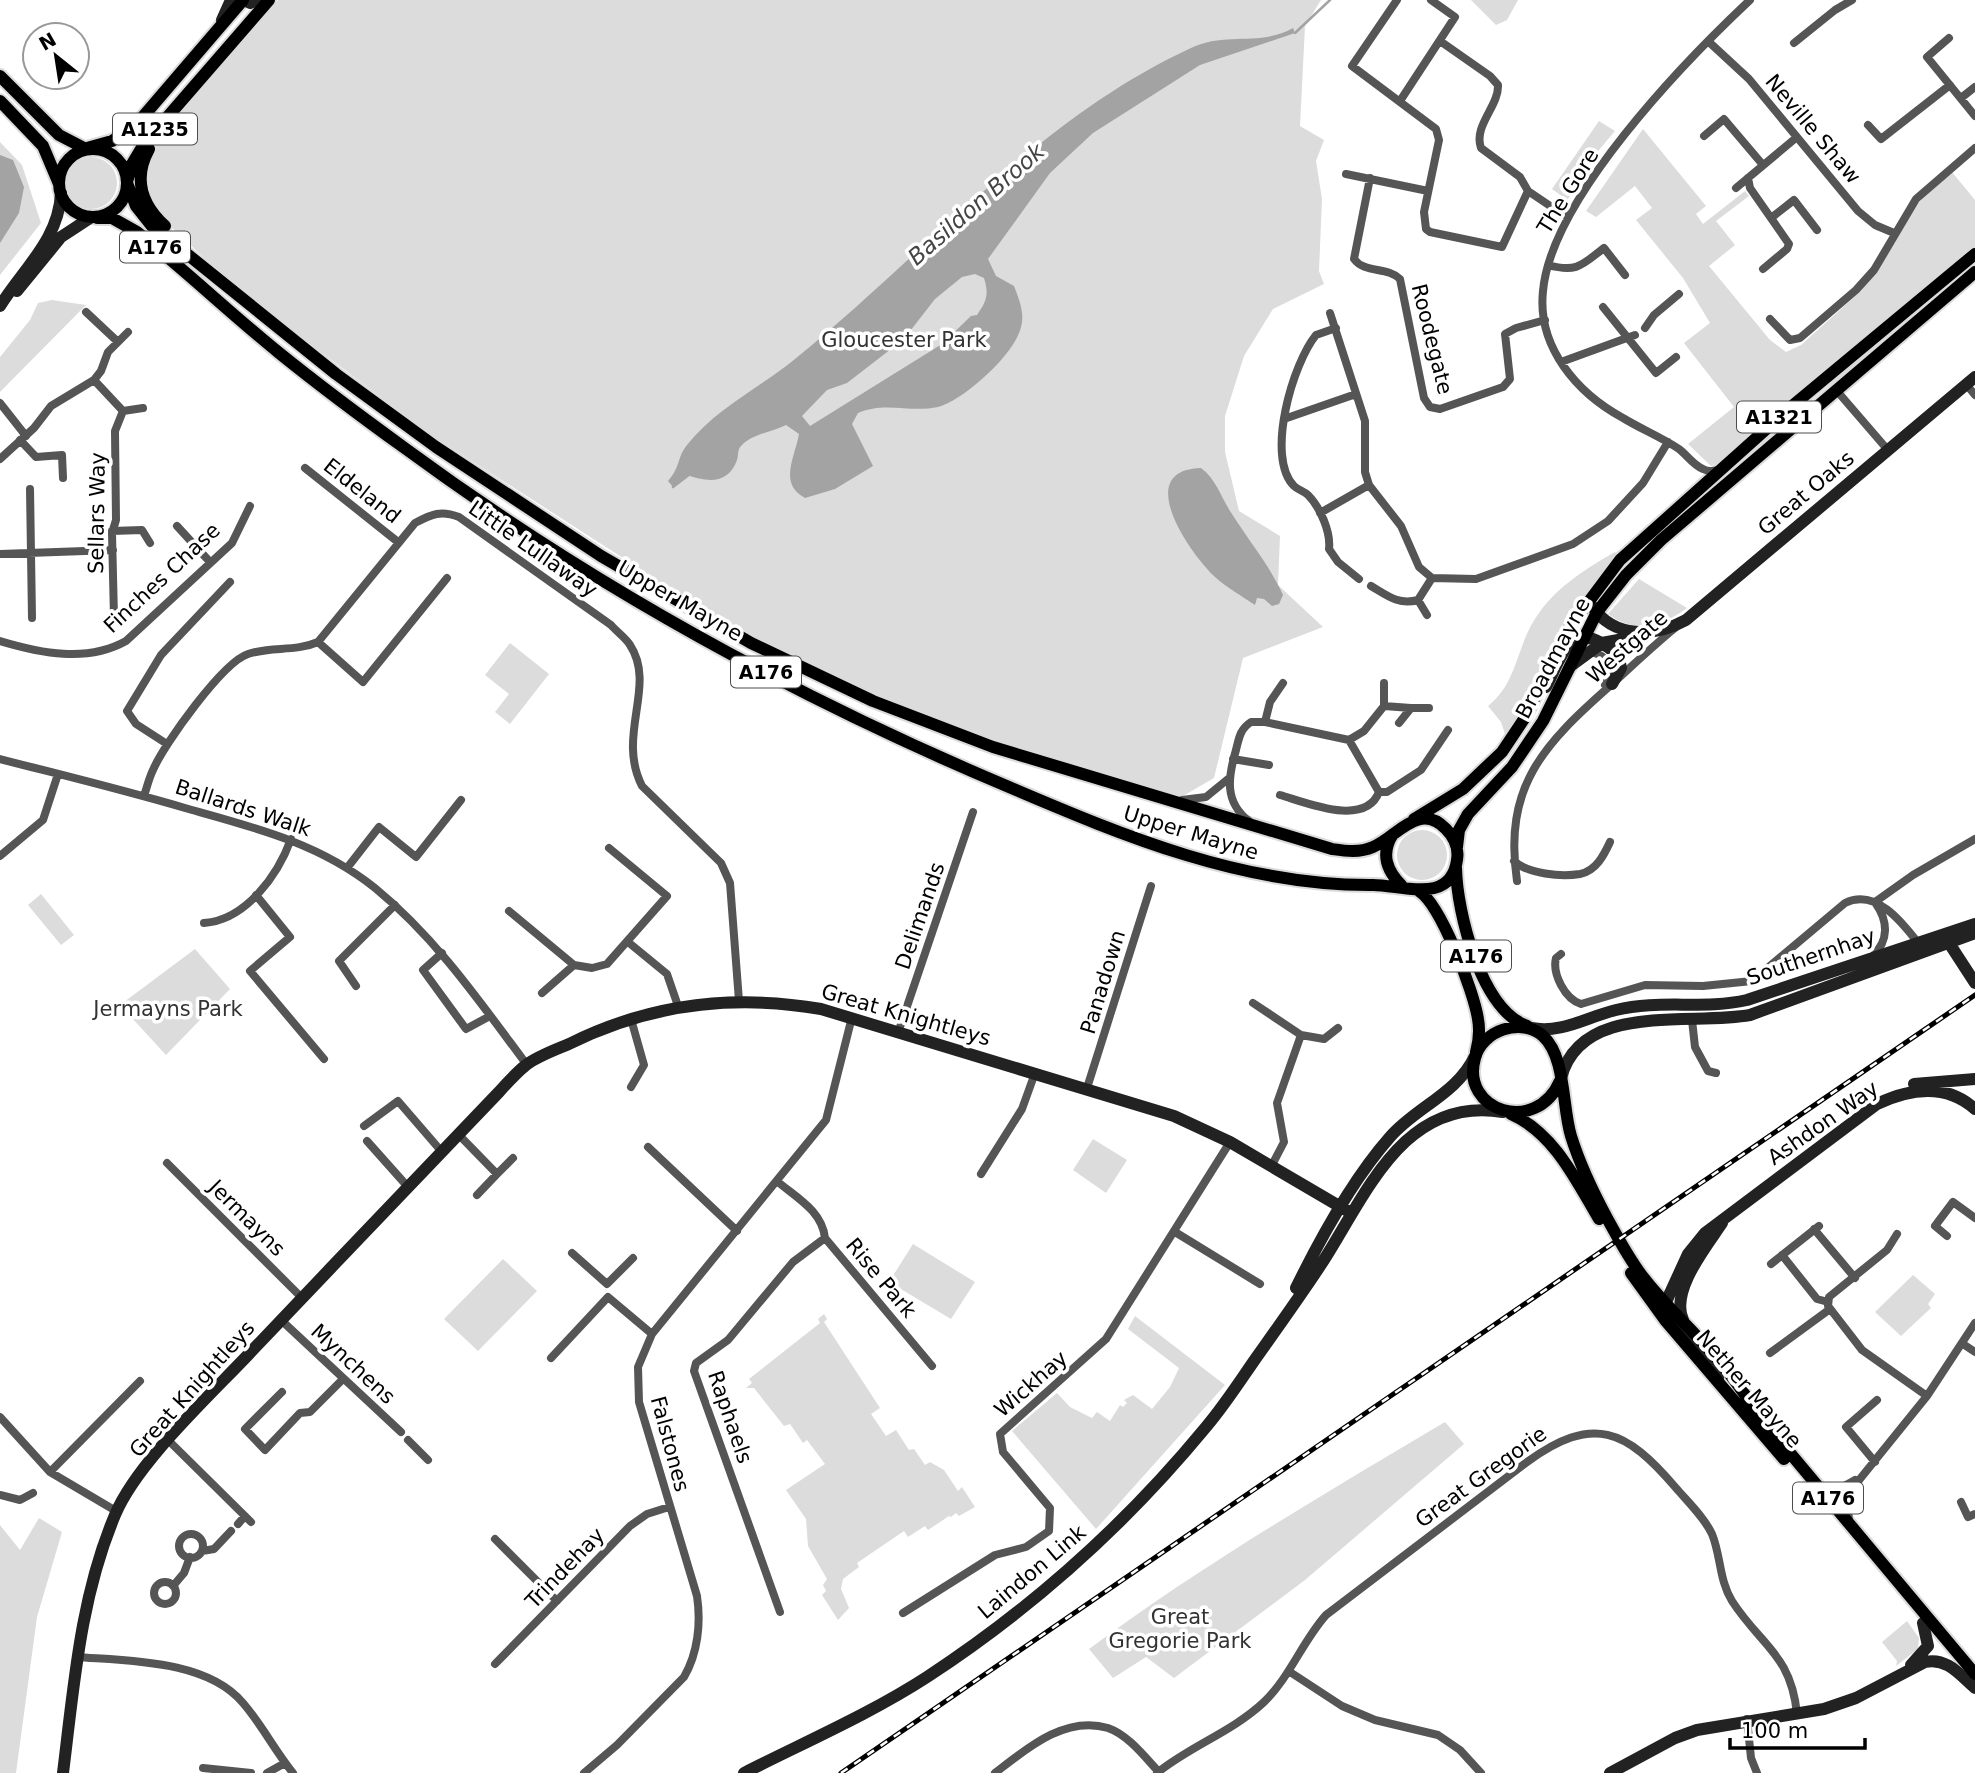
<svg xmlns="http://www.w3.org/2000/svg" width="1975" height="1773" font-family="'DejaVu Sans',sans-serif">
  <rect width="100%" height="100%" fill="#fff"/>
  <path fill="#dcdcdc" d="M 278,0 L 1321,0 L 1305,26 L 1300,126 L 1324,140 L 1316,161 L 1322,199 L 1319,271 L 1324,284 L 1273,309 L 1244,356 L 1225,416 L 1225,452 L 1239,511 L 1280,536 L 1278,585 L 1323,627 L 1243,658 L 1214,778 L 1183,796 L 1050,762 L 879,700 L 718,619 L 430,434 L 240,291 L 156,213 C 149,200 142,182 146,166 C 157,126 248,35 278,0 Z
    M 1471,0 L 1518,0 L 1507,20 L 1496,25 Z
    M 1599,121 L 1615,131 L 1588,163 L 1588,172 L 1567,200 L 1552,189 Z
    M 1643,129 L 1706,206 L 1696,214 L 1703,224 L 1745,191 L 1749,196 L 1716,221 L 1735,245 L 1709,266 L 1770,340 L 1786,352 L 1801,345 L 1862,290 L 1918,203 L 1952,172 L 1975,200 L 1975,248 L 1802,389 L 1723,462 L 1711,466 L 1688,444 L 1734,407 L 1684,343 L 1710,323 L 1683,278 L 1636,220 L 1652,208 L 1635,186 L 1596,217 L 1586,211 Z
    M 0,142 L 22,165 L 41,223 L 0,275 Z
    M65 183a26 26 0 1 1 52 0a26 26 0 1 1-52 0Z
    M 52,300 L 86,305 L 0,392 L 0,357 L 30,320 L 38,303 Z
    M 1615,552 L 1620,557 L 1602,577 L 1507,740 L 1501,722 L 1488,706 C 1519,682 1516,643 1539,613 C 1558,586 1587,568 1615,552 Z
    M 1639,579 L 1687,608 C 1661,627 1635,634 1608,614 Z
    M 510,643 L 549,674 L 510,724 L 495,712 L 509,694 L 485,675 Z
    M1397 855a25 25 0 1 1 50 0a25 25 0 1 1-50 0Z
    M 41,894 L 74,935 L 61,945 L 28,905 Z
    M 195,949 L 230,989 L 166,1055 L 120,1005 Z
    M 1093,1139 L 1127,1160 L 1106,1193 L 1073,1170 Z
    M 913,1244 L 975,1282 L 951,1319 L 889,1282 Z
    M 503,1259 L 537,1291 L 478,1351 L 444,1319 Z
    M 1913,1275 L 1935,1294 L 1928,1304 L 1931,1308 L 1901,1336 L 1875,1312 Z
    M 824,1314 L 827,1319 L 824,1322 L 880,1408 L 871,1414 L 886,1436 L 896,1430 L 909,1450 L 914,1449 L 925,1465 L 930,1462 L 944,1470 L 958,1491 L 962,1487 L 975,1507 L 959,1516 L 956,1513 L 951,1517 L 949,1516 L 928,1530 L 925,1526 L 908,1537 L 904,1531 L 857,1563 L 859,1567 L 843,1579 L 841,1589 L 849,1608 L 838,1620 L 822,1595 L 826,1591 L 823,1585 L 827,1579 L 808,1546 L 806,1519 L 786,1490 L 825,1464 L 807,1440 L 803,1443 L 790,1424 L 784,1426 L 754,1388 L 746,1388 L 752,1383 L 749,1379 L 820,1323 L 818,1319 Z
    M 1135,1316 L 1225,1385 L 1096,1529 L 1012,1431 L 1057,1393 L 1070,1407 L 1092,1418 L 1097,1412 L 1110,1421 L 1120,1405 L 1123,1407 L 1127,1403 L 1124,1400 L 1133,1395 L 1152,1409 L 1170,1387 L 1179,1368 L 1128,1329 Z
    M 1445,1422 L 1464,1444 L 1305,1580 L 1174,1678 L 1146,1657 L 1113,1678 L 1089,1649 C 1202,1565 1324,1494 1445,1422 Z
    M 39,1518 L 62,1532 L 37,1617 L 16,1773 L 0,1773 L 0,1525 L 20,1550 Z
    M 1907,1621 L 1919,1638 L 1918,1649 L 1896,1666 L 1897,1661 L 1882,1642 Z"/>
  <path fill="#a3a3a3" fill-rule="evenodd" d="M 1293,28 L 1295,33 L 1200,65 L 1093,133 L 1050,173 L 988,259 L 996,276 L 1014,286 C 1019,299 1025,313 1021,327 C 1015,354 964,400 938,407 C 910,413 885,401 858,413 L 852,424 L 873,466 L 835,489 L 805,498 C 778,484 795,457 799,434 L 786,425 C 772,432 753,434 742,445 C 737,449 739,454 737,460 C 728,485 707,482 687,475 L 673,487 L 668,481 C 681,466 677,457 687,445 C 715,409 761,387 795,359 C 925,254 1037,119 1191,48 C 1226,31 1259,47 1293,28 ZM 975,274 L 984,278 C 989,294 987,301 977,315 L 971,316 L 942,344 L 810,426 L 802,416 L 827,390 L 847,383 L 891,349 L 907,335 L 935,299 L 962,277 Z
    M 0,155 L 13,160 L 24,187 L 19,213 L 0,243 Z
    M 1201,468 C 1217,480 1221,498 1232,514 C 1249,541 1270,566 1283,595 L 1279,604 L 1272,606 L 1264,599 L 1257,598 L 1255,605 C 1242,596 1227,588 1215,577 C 1191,555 1131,470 1201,468 Z"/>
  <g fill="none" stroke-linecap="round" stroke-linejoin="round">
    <path stroke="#a3a3a3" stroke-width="2.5" d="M 1295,33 L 1330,0
      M 673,487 L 690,474"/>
    <g stroke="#dbdbdb" stroke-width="16">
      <path id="primary" d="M 0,76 L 59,135 L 86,149
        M 0,101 L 43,146 L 59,184
        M 87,148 L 112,141 L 135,126 L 243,0
        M59 183a34 34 0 1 1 68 0a34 34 0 1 1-68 0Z
        M 149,149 C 133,178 141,204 165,226
        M 127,182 L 132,164 L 144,144 L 269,0
        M 97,218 L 112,218 L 137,232 C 185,270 230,313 278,352 C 320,386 363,418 406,449 C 591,585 797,698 1009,787 C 1126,837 1244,886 1373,885 C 1402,885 1451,905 1457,860 C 1459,848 1454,837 1446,829 C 1419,801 1397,837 1373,847 C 1359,853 1346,851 1332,849 L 993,747 L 873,701 L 751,643 L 601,556 L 436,447 L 336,374 L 151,225 L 136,206 L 127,183
        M 1414,819 L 1463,789 L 1502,752 L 1524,719 L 1569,628 L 1620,560 L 1792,406 L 1975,254
        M 1393,834 C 1380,854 1387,871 1402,886
        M 1457,847 L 1459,830 L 1468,814 L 1512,767 L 1543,721 L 1597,612 L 1626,575 L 1661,540 L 1975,272
        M 1456,868 C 1457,913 1481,1009 1527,1026
        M 1419,891 C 1441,905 1474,992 1478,1019 C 1480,1030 1479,1041 1476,1052
        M 1560,1081 C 1536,1136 1460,1111 1475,1058 C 1482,1030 1522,1017 1543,1036 C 1566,1057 1562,1107 1571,1136 C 1580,1165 1593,1192 1607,1218 C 1618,1238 1629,1259 1643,1277 C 1666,1307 1696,1333 1721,1363 C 1740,1386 1756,1412 1775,1435 C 1841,1515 1909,1594 1975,1674
        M 1511,1114 C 1554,1133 1576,1180 1599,1219
        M 1631,1273 L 1665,1320 L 1784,1459"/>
    </g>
    <path stroke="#555" stroke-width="8" d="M 1397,0 L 1352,66 L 1436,129 L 1439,140 L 1424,212 L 1426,229 L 1430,232 L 1502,247 L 1528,191
      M 1949,38 L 1927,57 L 1975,116
      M 1440,41 L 1490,76 L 1498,85 C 1499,106 1473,126 1481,148 L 1520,177 L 1528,191 L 1568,218
      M 1709,42 L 1749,79 L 1858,211 L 1875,225 L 1894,233
      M 1794,43 L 1835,10 L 1852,0
      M 1961,98 L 1975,87
      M 1400,101 L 1455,17 L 1431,0
      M 1868,125 L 1881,139 L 1950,85
      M 1704,136 L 1724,119 L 1763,165
      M 1346,174 L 1428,191
      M 1370,178 L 1354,259 C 1365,274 1387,266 1400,279 L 1424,398 L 1430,407 L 1440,409 L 1503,387 L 1510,379 L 1505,334 L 1516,328 L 1545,320
      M 1748,178 L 1750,188 L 1789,244 L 1787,249 L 1763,269
      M 1736,188 L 1797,137
      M 1771,218 L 1794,200 L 1817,230
      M 1548,265 C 1577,273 1582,265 1604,248 L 1625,275
      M 1603,307 L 1656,373 L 1676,357
      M 86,312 L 118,342
      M 1330,313 L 1365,421 L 1365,472 L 1369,485 L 1401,526 L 1419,567 L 1432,578 L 1476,579 L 1573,544 L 1608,521 L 1643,483 L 1668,442
      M 1770,319 L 1790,340 L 1800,338 L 1856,290 L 1874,270 L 1916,199 L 1975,148
      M 1336,328 L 1316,335 C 1293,363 1265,457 1294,486 C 1298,490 1304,491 1308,495 C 1320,507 1331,532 1329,549 L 1338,562 L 1359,579
      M 1645,328 L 1654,315 L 1679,294
      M 1561,362 L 1635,335
      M 1966,384 L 1975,395
      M 1837,391 L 1887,449
      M 0,403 L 26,436
      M 123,411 L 94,380 L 101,371 L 108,352 L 128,332
      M 123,411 L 143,408
      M 1284,419 L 1356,394
      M 20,440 L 36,457 L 62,455 L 63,478
      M 0,459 L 34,428 L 51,406 L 94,380
      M 305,468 L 398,542
      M 1719,470 C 1713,471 1709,472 1703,469 C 1693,465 1687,455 1679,449 C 1661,437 1641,429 1623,418 C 1577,393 1537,347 1543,291 C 1551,199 1684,62 1750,0
      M 30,489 L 32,618
      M 1320,513 L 1369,485
      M 177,526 L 210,562
      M 112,531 L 142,530 L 150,543
      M 0,554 L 113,550
      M 1371,586 C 1388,596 1398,605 1418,600 L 1432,578
      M 1418,600 L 1427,615
      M 114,618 L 112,533 L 116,520 L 115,431 L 123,411
      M 0,641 C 40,653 87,663 126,641 L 232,543 L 250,506
      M 318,642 L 363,682 L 447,578
      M 1589,652 C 1608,654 1614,669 1605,685
      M 1384,706 L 1411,708 L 1399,723
      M 1411,708 L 1429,708
      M 1265,722 L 1270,702 L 1283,683
      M 1349,740 L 1364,731 L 1384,706 L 1384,683
      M 167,744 L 136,724 L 127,711 L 161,655 L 230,582
      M 0,759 C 62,775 124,790 185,808 C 253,827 319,843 375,888 C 436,938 480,1002 527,1065
      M 1233,759 L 1269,765
      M 1280,795 C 1305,802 1365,828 1379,792 L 1387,792 L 1421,770 L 1448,730
      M 144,796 C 147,787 149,778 153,770 C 164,744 223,662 248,654 C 271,646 295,652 318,642 L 415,523 C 432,514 441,510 459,517 L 611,625 C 617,632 626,638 630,645 C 657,686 616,735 642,786 L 721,863 L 730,883 L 739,1001
      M 1182,800 L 1206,797 L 1228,779
      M 1249,821 C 1224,802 1228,777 1236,750 C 1239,738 1240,729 1251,722 L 1265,722 L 1349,740 L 1379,792
      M 0,856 L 43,820 L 58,774
      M 1514,861 C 1528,874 1561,877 1580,874 C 1596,871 1604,855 1610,842
      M 347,868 L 379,827 L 416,857 L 461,800
      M 1517,881 C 1503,786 1544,744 1611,685 C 1632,666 1653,646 1675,628
      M 256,895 L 290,937 L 250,971 L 324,1059
      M 1875,902 L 1913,875 L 1975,839
      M 509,911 L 574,965 L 542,993
      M 204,923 C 246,920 278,875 291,839
      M 628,942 L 667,974 L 678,1006
      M 442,953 L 423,970 L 466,1029 L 490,1016
      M 1561,954 L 1556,958 C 1552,974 1565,999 1581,1004 L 1645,985 L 1703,986 L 1752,981 L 1845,903 C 1876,888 1902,922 1919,944
      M 1873,955 C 1889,941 1888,921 1876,904
      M 574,965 L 592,968 L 607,964 L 667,896 L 609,848
      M 356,986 L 339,961 L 395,905
      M 1253,1003 L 1301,1035 L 1277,1103 L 1284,1142 L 1271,1167
      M 631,1019 L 644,1065 L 631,1087
      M 1692,1020 L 1695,1047 L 1708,1071 L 1716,1073
      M 899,1030 L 973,812
      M 1301,1035 L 1324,1039 L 1338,1028
      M 1087,1088 L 1151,886
      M 364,1126 L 398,1101 L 442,1152
      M 458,1134 L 497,1174 L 477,1195
      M 367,1141 L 408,1187
      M 648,1147 L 737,1231
      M 167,1163 L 302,1298
      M 497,1174 L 513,1158
      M 981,1174 L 1022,1109 L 1035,1073
      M 778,1182 C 797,1198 822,1211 825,1238 L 932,1366
      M 1814,1229 L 1855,1278
      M 1175,1232 L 1260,1284
      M 1897,1234 L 1887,1250 L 1829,1297 L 1828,1306 L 1862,1350 L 1927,1396
      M 1947,1236 L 1935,1226 L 1953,1202 L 1975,1218
      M 572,1253 L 607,1284 L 633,1258
      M 1782,1255 L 1817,1299 L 1828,1302
      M 1771,1264 L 1819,1226
      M 281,1320 L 401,1432
      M 1963,1344 L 1975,1352
      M 1770,1353 L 1830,1309
      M 551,1358 L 608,1297 L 652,1334
      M 282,1392 L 245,1429 L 265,1450 L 300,1413 L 310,1412 L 342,1380
      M 0,1417 L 50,1472 L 116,1511
      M 168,1440 L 251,1522
      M 408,1440 L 428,1460
      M 1875,1462 L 1846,1427 L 1877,1400
      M 50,1472 L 140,1381
      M 1819,1485 C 1832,1494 1843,1487 1855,1480
      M 0,1495 L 20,1500 L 33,1493
      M 1961,1502 L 1968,1517 L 1975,1514
      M 1849,1521 L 1847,1495 L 1927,1396 L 1975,1323
      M 238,1524 L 245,1516
      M179 1546a12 12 0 1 1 24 0a12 12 0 1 1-24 0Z
      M 495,1539 L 557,1601
      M 202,1551 L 214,1549 L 231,1531
      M154 1593a11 11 0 1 1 22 0a11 11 0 1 1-22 0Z
      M 173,1586 L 184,1573 L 190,1557
      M 780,1612 L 694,1371 L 696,1363 L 728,1340 L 793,1262 L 825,1238
      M 903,1613 L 995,1555 L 1026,1547 L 1049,1531 L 1050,1508 L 1003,1452 L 1000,1434 L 1106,1339 L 1230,1142
      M 76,1657 C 129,1661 207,1660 243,1703 C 262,1725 275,1751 293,1773
      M 495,1664 L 630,1526 L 647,1514 L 669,1507
      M 1290,1672 L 1342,1706 L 1375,1720 L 1438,1735 L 1460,1750 L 1481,1773
      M 1747,1719 L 1751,1758 L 1757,1773
      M 203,1768 L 251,1773
      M 267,1773 L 285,1763
      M 584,1773 L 617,1745 L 684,1677 C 698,1653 701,1623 697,1596 L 639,1402 L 638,1367 L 652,1334 L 826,1120 L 852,1017
      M 995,1773 C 1026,1749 1065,1715 1108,1728 C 1128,1735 1144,1756 1158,1771
      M 1157,1773 C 1190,1746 1232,1732 1264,1702 C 1290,1677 1302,1642 1326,1615 L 1527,1462 C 1593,1414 1626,1429 1676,1488 C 1688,1502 1704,1517 1712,1534 C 1721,1556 1719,1580 1732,1601 C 1761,1646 1791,1654 1797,1714"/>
    <path stroke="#222" stroke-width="12" d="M 244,0 L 250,3 L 257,0
      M 222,20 L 231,0
      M 17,291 L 61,237 L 90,218
      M 0,306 C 24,268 59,239 61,193
      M 1592,606 C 1614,639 1655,637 1686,620 L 1975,377
      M 1572,665 L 1602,643 L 1640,636
      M 1546,687 C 1559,663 1568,623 1601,643 C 1612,649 1619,655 1621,668 L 1612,684
      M 1943,938 L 1949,943 L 1975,983
      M 1531,1028 C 1562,1034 1586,1017 1616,1010 C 1659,999 1703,1010 1747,1000 L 1975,924
      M 1561,1078 C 1581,1001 1690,1026 1750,1015 L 1975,933
      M 1914,1084 L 1975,1079
      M 1296,1288 C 1321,1237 1352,1180 1390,1137 C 1416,1107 1457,1094 1475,1056
      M 1683,1320 C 1670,1291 1706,1247 1722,1223
      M 1718,1378 C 1705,1351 1674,1331 1666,1302 L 1688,1254 L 1705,1233 L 1877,1104 C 1911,1088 1946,1083 1975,1109
      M 1911,1665 L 1928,1646 L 1923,1623
      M 63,1773 C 74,1685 80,1598 115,1515 C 136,1464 208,1397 247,1356 C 331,1268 414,1180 499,1092 C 507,1083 516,1073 526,1065 C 538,1056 555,1050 569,1044 C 649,1004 734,994 821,1009 L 1174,1116 L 1230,1142 L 1351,1213
      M 744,1773 C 805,1742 870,1714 927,1677 C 1031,1609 1127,1523 1206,1427 C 1224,1406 1240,1381 1256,1358 C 1278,1327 1301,1295 1322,1263 C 1366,1195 1404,1095 1503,1112
      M 1610,1773 L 1675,1738 L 1697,1730 L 1824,1709 L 1856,1698 L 1925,1662 C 1947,1657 1960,1675 1975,1688"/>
    <use href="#primary" stroke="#000" stroke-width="12"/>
    <g stroke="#000" stroke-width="5">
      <path id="rail" d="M 841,1773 L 1975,995"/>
    </g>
    <use href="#rail" stroke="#fff" stroke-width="2.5" stroke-dasharray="8" stroke-linecap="butt"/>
  </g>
  <g text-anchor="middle" stroke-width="7" stroke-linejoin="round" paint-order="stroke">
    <g fill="#fff" stroke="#4c4c4c" stroke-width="2">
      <rect x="113" y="113.5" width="84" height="31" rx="5"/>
      <rect x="120" y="231.5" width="70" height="31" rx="5"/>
      <rect x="1737" y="401.5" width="84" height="31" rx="5"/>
      <rect x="731" y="656.5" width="70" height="31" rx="5"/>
      <rect x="1441" y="940.5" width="70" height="31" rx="5"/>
      <rect x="1793" y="1482.5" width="70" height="31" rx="5"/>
    </g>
    <g font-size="19" font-weight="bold" fill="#000">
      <text x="155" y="136">A1235</text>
      <text x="155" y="254">A176</text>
      <text x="1779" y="424">A1321</text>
      <text x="766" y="679">A176</text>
      <text x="1476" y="963">A176</text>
      <text x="1828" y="1505">A176</text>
    </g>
    <g font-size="21" fill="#000" stroke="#fff">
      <text transform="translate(1813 129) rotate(50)" y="7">Neville Shaw</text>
      <text transform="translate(1568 191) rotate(-58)" y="7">The Gore</text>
      <text transform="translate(1432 339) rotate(76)" y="7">Roodegate</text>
      <text transform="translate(362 491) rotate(38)" y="7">Eldeland</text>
      <text transform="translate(1806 493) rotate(-40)" y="7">Great Oaks</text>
      <text transform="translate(97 513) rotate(-89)" y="7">Sellars Way</text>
      <text transform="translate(533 549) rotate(35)" y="7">Little Lullaway</text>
      <text transform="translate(162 578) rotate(-43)" y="7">Finches Chase</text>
      <text transform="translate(680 601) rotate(30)" y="7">Upper Mayne</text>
      <text transform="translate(1627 647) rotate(-41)" y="7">Westgate</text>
      <text transform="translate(1553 658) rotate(-62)" y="7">Broadmayne</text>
      <text transform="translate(243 808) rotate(18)" y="7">Ballards Walk</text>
      <text transform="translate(1191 833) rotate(17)" y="7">Upper Mayne</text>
      <text transform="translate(920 916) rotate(-71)" y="7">Delimands</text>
      <text transform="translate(1811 957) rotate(-19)" y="7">Southernhay</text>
      <text transform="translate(1103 982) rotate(-73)" y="7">Panadown</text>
      <text transform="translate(906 1015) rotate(16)" y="7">Great Knightleys</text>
      <text transform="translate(1823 1123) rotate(-35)" y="7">Ashdon Way</text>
      <text transform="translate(247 1218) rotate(45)" y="7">Jermayns</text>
      <text transform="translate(881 1278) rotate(50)" y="7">Rise Park</text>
      <text transform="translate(353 1364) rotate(43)" y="7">Mynchens</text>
      <text transform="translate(1031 1384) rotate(-41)" y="7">Wickhay</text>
      <text transform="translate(192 1389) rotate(-48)" y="7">Great Knightleys</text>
      <text transform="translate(1749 1389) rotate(49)" y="7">Nether Mayne</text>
      <text transform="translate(730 1417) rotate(71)" y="7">Raphaels</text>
      <text transform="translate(670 1444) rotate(75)" y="7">Falstones</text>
      <text transform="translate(1481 1477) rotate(-36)" y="7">Great Gregorie</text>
      <text transform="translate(565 1568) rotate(-46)" y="7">Trindehay</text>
      <text transform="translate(1032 1572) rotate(-40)" y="7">Laindon Link</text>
    </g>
    <g font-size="21" fill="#333" stroke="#fff">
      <text x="904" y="347">Gloucester Park</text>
      <text x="168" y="1016">Jermayns Park</text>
      <text x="1180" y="1624">Great<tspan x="1180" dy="24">Gregorie Park</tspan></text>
    </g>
    <g font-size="23" font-style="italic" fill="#444" stroke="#fff">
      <text transform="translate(976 204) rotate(-41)" y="8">Basildon Brook</text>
    </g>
  </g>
  <g transform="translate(56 56) rotate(330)"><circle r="33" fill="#ffffff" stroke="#999999" stroke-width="2"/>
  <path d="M0-5L12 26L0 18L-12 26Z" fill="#000000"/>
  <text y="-10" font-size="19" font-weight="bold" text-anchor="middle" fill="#000000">N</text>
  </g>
  <path d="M1730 1738v10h135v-10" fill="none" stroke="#000000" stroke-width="3.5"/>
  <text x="1741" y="1738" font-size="21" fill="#000000" stroke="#ffffff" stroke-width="5" paint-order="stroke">100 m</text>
</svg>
